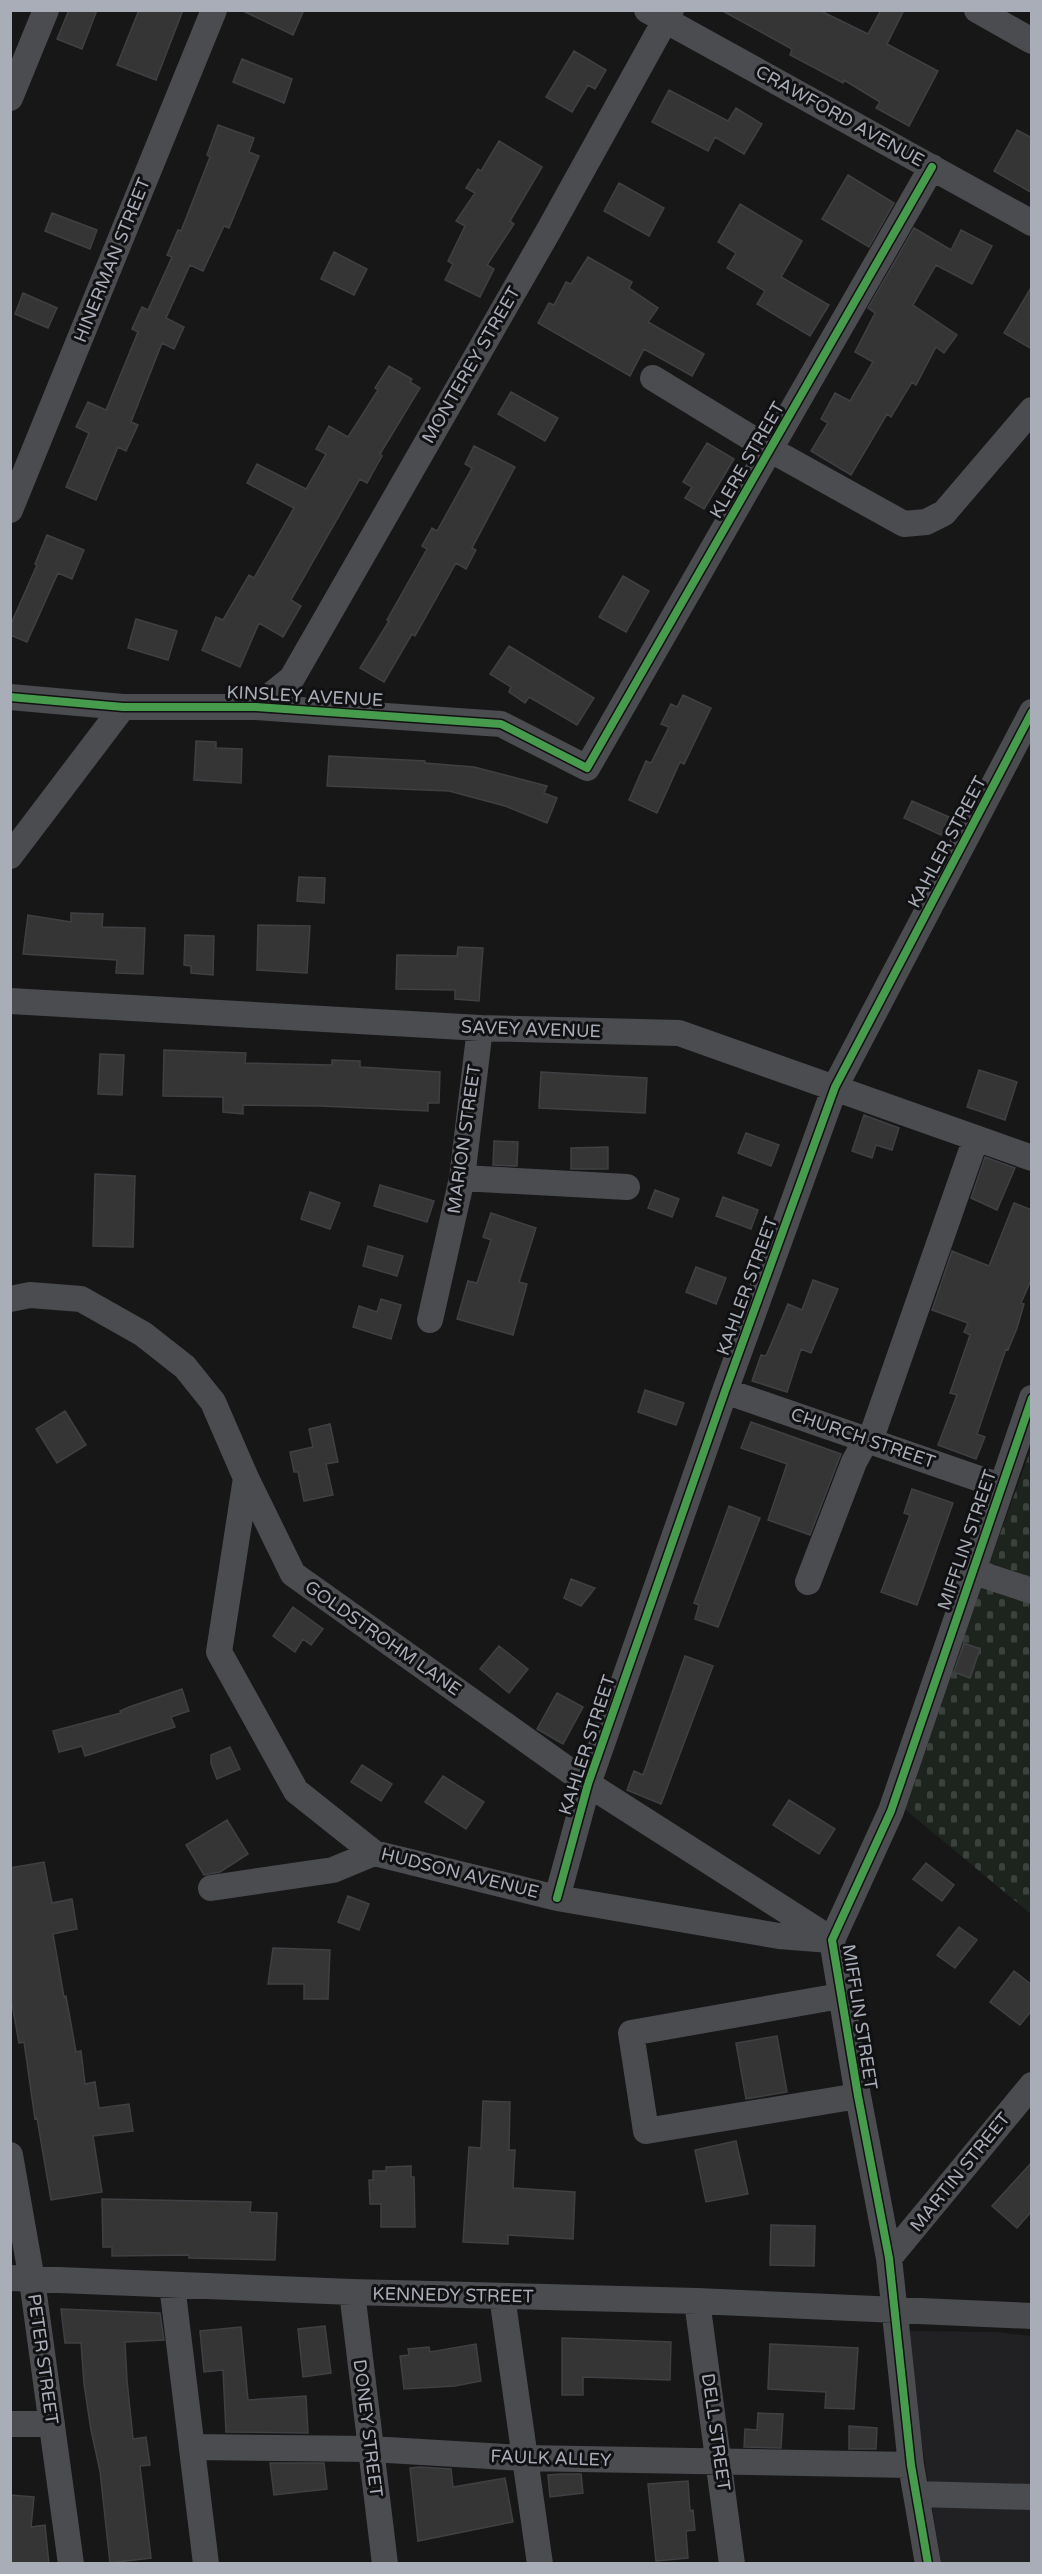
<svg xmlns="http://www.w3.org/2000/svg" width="1042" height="2574" font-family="'Varela Round',sans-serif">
  <defs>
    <pattern id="cemetery-stones" width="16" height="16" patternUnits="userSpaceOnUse" patternTransform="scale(1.5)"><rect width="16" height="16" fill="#1d241e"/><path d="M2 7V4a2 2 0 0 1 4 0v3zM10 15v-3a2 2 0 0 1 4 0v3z" fill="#3b413d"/></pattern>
  </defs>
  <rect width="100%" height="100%" fill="#171717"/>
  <path fill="#212123" d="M 904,2331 L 997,2332 L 1031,2336 L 1031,2563 L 941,2563 Z"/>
  <path fill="url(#cemetery-stones)" d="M 1031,1449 L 1031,1914 L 901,1806 Z"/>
  <path fill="#353536" stroke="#3f4043" stroke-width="1.5" d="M 69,10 L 97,10 L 82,49 L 57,39 Z
    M 139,10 L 183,10 L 156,80 L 117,65 Z
    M 241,10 L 304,10 L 293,35 Z
    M 721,10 L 819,10 L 868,34 L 881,10 L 904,10 L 887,44 L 938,71 L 909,126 L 876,108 L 880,102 L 844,80 L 843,83 L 790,55 L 792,49 Z
    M 574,51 L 606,70 L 595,89 L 588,85 L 572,112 L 546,97 Z
    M 242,59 L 292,79 L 284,103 L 233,82 Z
    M 669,90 L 728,121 L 736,108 L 762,124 L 744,154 L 715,137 L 708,151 L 652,122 Z
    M 218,125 L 254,138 L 249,152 L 259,156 L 229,228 L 224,226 L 203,271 L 190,265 L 166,318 L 184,327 L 174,349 L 162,343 L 131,422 L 138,425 L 126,451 L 118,447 L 96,500 L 66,487 L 89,433 L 76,427 L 88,402 L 106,410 L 138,332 L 132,329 L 142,307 L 148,310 L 172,257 L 167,255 L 178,230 L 181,231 L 210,157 L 207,155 Z
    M 1017,130 L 1032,138 L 1032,193 L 994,171 Z
    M 499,141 L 542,167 L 510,221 L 514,224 L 487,265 L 494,269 L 480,297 L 445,280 L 453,264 L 448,261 L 465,226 L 456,221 L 475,193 L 466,188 L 478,169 L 481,171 Z
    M 848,175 L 894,203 L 869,247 L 822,219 Z
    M 619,183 L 664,208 L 649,236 L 604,211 Z
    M 740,204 L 802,241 L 781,277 L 829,305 L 810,336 L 757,304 L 765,291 L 727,268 L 736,253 L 718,242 Z
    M 52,213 L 97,230 L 90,249 L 45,231 Z
    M 914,228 L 951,250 L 961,230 L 992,246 L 972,284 L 936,265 L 913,305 L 957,335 L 944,353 L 936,347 L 916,385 L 912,382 L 891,417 L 887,414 L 851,475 L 811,451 L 828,423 L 821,419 L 835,393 L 850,401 L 873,362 L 855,352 L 875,313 L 868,308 Z
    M 334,252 L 367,269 L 354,295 L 321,279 Z
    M 588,257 L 632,282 L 629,288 L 658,308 L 648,322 L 704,354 L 692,376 L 644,349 L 630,376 L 538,323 L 549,303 L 554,305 L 566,282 L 571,284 Z
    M 1032,286 L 1032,349 L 1004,333 Z
    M 23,293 L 57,308 L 48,328 L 15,314 Z
    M 389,366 L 412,379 L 410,382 L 420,388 L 380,454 L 382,456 L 367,483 L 360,479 L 291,600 L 301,606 L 283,637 L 259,623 L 240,667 L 202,650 L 216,617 L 223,620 L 249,575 L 254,578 L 294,508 L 247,483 L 257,464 L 306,489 L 326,454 L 316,449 L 329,426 L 348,437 L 378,390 L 375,388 Z
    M 511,392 L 558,418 L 545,441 L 498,414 Z
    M 707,443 L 734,459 L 704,509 L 685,498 L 692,487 L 683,482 Z
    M 474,446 L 515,467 L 472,548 L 476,550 L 466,569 L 456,563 L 415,636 L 412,634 L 384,682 L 360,668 L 389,621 L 387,620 L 427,549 L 422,546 L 432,528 L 437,531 L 472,468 L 465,464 Z
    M 47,535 L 84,550 L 72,579 L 58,573 L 27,642 L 10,635 L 10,626 L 37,565 L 35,564 Z
    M 623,576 L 649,591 L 626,632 L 599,617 Z
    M 136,619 L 177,631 L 168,660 L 128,648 Z
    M 509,646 L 594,698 L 577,725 L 529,697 L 525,703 L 509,692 L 511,687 L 490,674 Z
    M 683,695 L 711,708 L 684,764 L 680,762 L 657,813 L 629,800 L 646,761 L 651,763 L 669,727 L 661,724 L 671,704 L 677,707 Z
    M 196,741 L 216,742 L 216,748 L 242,749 L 241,783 L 194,780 Z
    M 329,756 L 425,761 L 425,763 L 474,767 L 547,786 L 544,793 L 557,798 L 547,823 L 505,806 L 449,791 L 327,786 Z
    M 912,801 L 949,817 L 941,835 L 904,818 Z
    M 299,877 L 325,878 L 324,903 L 297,901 Z
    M 71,913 L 103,914 L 102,927 L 145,928 L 143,974 L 116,973 L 117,960 L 23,954 L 28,915 L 71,922 Z
    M 258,925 L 310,926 L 307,973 L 257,970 Z
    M 185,935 L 214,936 L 213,975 L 191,973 L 191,966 L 184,965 Z
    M 458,947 L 483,948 L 479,1001 L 455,999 L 455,990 L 396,989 L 397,955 L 457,956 Z
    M 164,1050 L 246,1053 L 245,1063 L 332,1065 L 332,1060 L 360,1061 L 360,1067 L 440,1072 L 439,1103 L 428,1103 L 428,1111 L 320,1106 L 243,1105 L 243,1114 L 223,1112 L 223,1097 L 163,1096 Z
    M 100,1054 L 124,1055 L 122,1095 L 98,1094 Z
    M 979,1070 L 1017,1082 L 1005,1120 L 967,1107 Z
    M 541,1072 L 647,1078 L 645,1113 L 539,1108 Z
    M 864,1115 L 899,1128 L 892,1150 L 876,1145 L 872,1158 L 852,1151 Z
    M 746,1133 L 779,1145 L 771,1166 L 738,1153 Z
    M 494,1141 L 518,1142 L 517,1166 L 493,1165 Z
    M 608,1147 L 608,1169 L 571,1169 L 571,1148 Z
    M 985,1157 L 1015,1168 L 997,1210 L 971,1198 Z
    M 95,1174 L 135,1176 L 133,1247 L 93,1246 Z
    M 380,1185 L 434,1201 L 427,1222 L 374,1206 Z
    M 655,1190 L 679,1199 L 672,1217 L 648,1208 Z
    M 310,1192 L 340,1203 L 330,1229 L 301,1219 Z
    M 723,1197 L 758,1210 L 751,1229 L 716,1216 Z
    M 1014,1203 L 1032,1210 L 1032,1278 L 1021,1303 L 1024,1304 L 1017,1328 L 1008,1350 L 1006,1349 L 977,1434 L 985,1437 L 976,1459 L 938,1445 L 957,1395 L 950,1393 L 970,1335 L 964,1332 L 968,1323 L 932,1310 L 952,1251 L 989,1266 Z
    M 491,1213 L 536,1228 L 519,1282 L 527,1284 L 513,1335 L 457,1319 L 468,1281 L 477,1283 L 491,1240 L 483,1237 Z
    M 368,1246 L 403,1256 L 397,1276 L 363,1266 Z
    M 696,1267 L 726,1278 L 716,1304 L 686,1292 Z
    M 813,1280 L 838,1289 L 811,1353 L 801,1349 L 787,1392 L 752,1381 L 761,1355 L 766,1356 L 788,1304 L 802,1310 Z
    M 381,1299 L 401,1305 L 391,1339 L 353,1327 L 359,1306 L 377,1312 Z
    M 645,1390 L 684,1403 L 676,1425 L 638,1412 Z
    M 65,1411 L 86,1445 L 57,1463 L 36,1429 Z
    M 751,1422 L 841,1454 L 810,1535 L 768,1520 L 787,1464 L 741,1448 Z
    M 330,1424 L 338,1462 L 326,1464 L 333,1495 L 304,1501 L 298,1472 L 294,1472 L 290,1452 L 313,1447 L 309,1429 Z
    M 912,1489 L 953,1503 L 917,1605 L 881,1592 L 910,1515 L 904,1513 Z
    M 729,1506 L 760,1518 L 718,1627 L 695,1619 L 699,1605 L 694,1603 Z
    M 571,1579 L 595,1588 L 581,1606 L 564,1598 Z
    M 293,1607 L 323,1629 L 311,1645 L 303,1639 L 295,1652 L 273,1636 Z
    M 964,1643 L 980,1649 L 970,1678 L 954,1672 Z
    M 499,1646 L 528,1669 L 509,1693 L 480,1669 Z
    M 685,1656 L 713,1666 L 661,1804 L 627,1790 L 634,1771 L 643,1775 Z
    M 182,1689 L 189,1711 L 171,1717 L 175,1727 L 85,1756 L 82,1746 L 59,1752 L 53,1731 L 121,1713 L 120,1711 L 129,1707 Z
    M 557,1693 L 583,1707 L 563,1744 L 537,1729 Z
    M 230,1747 L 240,1769 L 217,1779 L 211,1763 L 211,1755 Z
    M 362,1765 L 392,1784 L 381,1801 L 351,1782 Z
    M 443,1776 L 484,1802 L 466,1829 L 425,1802 Z
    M 789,1800 L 835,1829 L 819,1854 L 773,1825 Z
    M 227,1820 L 248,1854 L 220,1872 L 204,1875 L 186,1845 Z
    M 44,1862 L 52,1903 L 72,1899 L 77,1929 L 53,1934 L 64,1997 L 66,1996 L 76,2052 L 81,2051 L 85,2084 L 95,2082 L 99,2108 L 129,2104 L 133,2131 L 93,2136 L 102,2192 L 51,2200 L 37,2118 L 35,2119 L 24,2042 L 19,2043 L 10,1993 L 10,1868 Z
    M 926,1863 L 954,1885 L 942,1901 L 913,1879 Z
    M 348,1896 L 369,1904 L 359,1930 L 338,1922 Z
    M 959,1927 L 977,1940 L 955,1968 L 937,1955 Z
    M 273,1948 L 330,1950 L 328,1999 L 304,1999 L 304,1984 L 268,1984 Z
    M 1014,1971 L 1032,1985 L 1032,2010 L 1020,2025 L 990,2002 Z
    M 777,2036 L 787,2092 L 746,2099 L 736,2043 Z
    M 483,2101 L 510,2102 L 509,2150 L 515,2150 L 513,2188 L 575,2192 L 573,2239 L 508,2235 L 508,2244 L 463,2242 L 469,2147 L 481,2148 Z
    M 736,2141 L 748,2194 L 706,2202 L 695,2150 Z
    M 1032,2162 L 1032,2211 L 1017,2228 L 992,2206 Z
    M 411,2166 L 411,2177 L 414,2177 L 415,2227 L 381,2227 L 381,2204 L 370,2204 L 369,2180 L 373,2180 L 373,2171 L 386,2171 L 386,2167 Z
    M 102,2199 L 251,2202 L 250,2212 L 277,2213 L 275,2260 L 189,2258 L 189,2255 L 112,2256 L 112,2247 L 103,2247 Z
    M 771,2225 L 815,2226 L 814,2266 L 770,2265 Z
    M 61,2309 L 160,2313 L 164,2340 L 125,2342 L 127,2380 L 133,2439 L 146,2437 L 150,2465 L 140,2466 L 151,2558 L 110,2563 L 100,2471 L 91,2430 L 84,2384 L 81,2343 L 65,2343 Z
    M 325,2326 L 331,2373 L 303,2377 L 298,2329 Z
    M 241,2327 L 248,2400 L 306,2396 L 308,2433 L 226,2432 L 223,2370 L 204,2372 L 200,2331 Z
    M 562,2338 L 671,2342 L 670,2380 L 583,2377 L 583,2395 L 562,2395 Z
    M 476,2344 L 481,2381 L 455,2386 L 404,2389 L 400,2356 L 409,2355 L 408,2349 L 429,2347 L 430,2352 Z
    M 770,2344 L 858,2348 L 854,2409 L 825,2408 L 826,2392 L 768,2389 Z
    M 758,2413 L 783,2414 L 781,2448 L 744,2447 L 745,2429 L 757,2430 Z
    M 849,2426 L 877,2428 L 876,2449 L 849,2449 Z
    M 270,2463 L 324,2463 L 327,2489 L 274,2495 Z
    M 420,2467 L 451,2469 L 453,2487 L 505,2478 L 513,2522 L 418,2541 L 410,2468 Z
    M 561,2474 L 581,2474 L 583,2493 L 550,2497 L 548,2475 Z
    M 688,2481 L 690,2511 L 693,2510 L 695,2530 L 686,2531 L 688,2558 L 656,2561 L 648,2484 Z
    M 10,2495 L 34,2497 L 31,2527 L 45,2525 L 49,2564 L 10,2564 Z"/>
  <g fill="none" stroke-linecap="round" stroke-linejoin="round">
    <path stroke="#4b4c50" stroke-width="26" d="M 647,10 L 1032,223
      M 977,10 L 1032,41
      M 10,98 L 46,10
      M 653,378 L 771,450 L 904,524 L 926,522 L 944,513 L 1032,410
      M 10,510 L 214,10
      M 10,697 L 123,707 L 256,707 L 501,724 L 587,768 L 932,167
      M 256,707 L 292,678 L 549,230 L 671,10
      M 10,856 L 123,707
      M 10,1001 L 480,1028 L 679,1033 L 1032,1158
      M 462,1178 L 627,1187
      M 10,1299 L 30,1295 L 81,1299 L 143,1334 L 185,1367 L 213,1402 L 246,1478 L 293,1574 L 588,1784 L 832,1940
      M 430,1320 L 462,1178 L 480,1028
      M 725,1391 L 1000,1486
      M 870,1441 L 976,1138
      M 246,1478 L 219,1652 L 296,1791 L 374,1853 L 557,1898 L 779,1936 L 830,1940
      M 971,1571 L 1032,1591
      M 808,1582 L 854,1462 L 866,1440
      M 211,1888 L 333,1870 L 374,1853
      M 557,1898 L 588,1784 L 725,1391 L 835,1087 L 1032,712
      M 840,1996 L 631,2033 L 646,2131 L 858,2096
      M 10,2155 L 32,2280 L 71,2564
      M 889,2258 L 1032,2085
      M 10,2278 L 352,2292 L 697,2301 L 1032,2316
      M 172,2285 L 206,2564
      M 352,2292 L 385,2564
      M 502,2296 L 540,2564
      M 697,2301 L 732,2564
      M 10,2424 L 52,2424
      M 192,2447 L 371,2449 L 524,2458 L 911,2465
      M 916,2494 L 1032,2497
      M 928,2564 L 911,2465 L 889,2258 L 858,2096 L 832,1940 L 891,1811 L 1032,1398"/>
    <g stroke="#111113" stroke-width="11">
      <path id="cycleway" d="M 10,697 L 123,707 L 256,707 L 501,724 L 587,768 L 932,167
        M 557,1898 L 588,1784 L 725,1391 L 835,1087 L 1032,712
        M 928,2564 L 911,2465 L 889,2258 L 858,2096 L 832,1940 L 891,1811 L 1032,1398"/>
    </g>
    <use href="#cycleway" stroke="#469c4c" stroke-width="8"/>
  </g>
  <g text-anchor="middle" stroke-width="6" stroke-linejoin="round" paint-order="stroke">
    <g font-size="18" fill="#a8adb8" stroke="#111113">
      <text transform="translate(840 116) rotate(29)" y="6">CRAWFORD AVENUE</text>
      <text transform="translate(112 260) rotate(-68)" y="6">HINERMAN STREET</text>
      <text transform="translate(471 365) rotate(-60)" y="6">MONTEREY STREET</text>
      <text transform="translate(747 460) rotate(-60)" y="6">KLERE STREET</text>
      <text transform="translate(305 696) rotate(3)" y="6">KINSLEY AVENUE</text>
      <text transform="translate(947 842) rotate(-62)" y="6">KAHLER STREET</text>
      <text transform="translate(531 1029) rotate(2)" y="6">SAVEY AVENUE</text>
      <text transform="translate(464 1139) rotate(-82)" y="6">MARION STREET</text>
      <text transform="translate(747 1286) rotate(-70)" y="6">KAHLER STREET</text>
      <text transform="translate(863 1438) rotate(19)" y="6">CHURCH STREET</text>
      <text transform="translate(967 1540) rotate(-71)" y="6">MIFFLIN STREET</text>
      <text transform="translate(383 1638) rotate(35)" y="6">GOLDSTROHM LANE</text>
      <text transform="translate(587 1745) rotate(-72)" y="6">KAHLER STREET</text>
      <text transform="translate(460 1873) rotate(14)" y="6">HUDSON AVENUE</text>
      <text transform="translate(860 2017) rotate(81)" y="6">MIFFLIN STREET</text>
      <text transform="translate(960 2172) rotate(-51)" y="6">MARTIN STREET</text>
      <text transform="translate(453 2295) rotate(1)" y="6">KENNEDY STREET</text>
      <text transform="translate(43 2359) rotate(82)" y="6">PETER STREET</text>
      <text transform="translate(368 2428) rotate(83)" y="6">DONEY STREET</text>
      <text transform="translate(716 2432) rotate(82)" y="6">DELL STREET</text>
      <text transform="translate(551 2458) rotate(2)" y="6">FAULK ALLEY</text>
    </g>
  </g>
  <rect width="1042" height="2574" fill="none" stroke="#a8adb8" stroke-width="24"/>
</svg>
